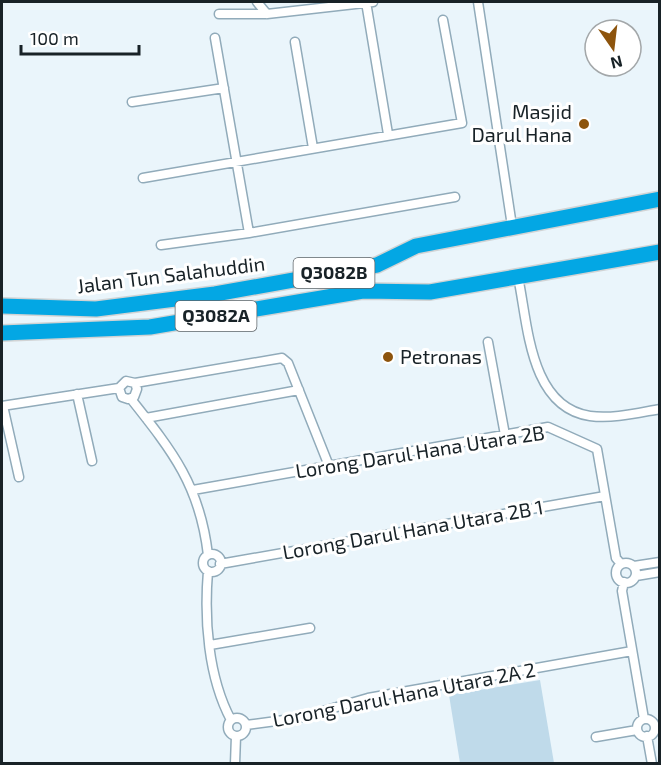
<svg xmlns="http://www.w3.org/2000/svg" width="661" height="765" font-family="'Exo 2',sans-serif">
  <rect width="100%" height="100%" fill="#eaf5fb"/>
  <path fill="#bfdaea" d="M 540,680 L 554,763 L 460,763 L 449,695 Z"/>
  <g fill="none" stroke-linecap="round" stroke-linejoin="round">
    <g stroke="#91abba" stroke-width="11">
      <path id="street" d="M 257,2 L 267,14
        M 366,2 L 388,134
        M 478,2 L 512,226
        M 219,14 L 267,14 L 373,2
        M 215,38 L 249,233
        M 295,42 L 313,148
        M 132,102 L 224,88
        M 143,178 L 462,123 L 443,20
        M 161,245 L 249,233 L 455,197
        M 518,277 C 528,323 529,407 590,416 C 613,419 637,413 660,409
        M 488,342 L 505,435
        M 135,383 L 137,389 L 134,397 L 128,399 L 122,397 L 119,388 L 126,381 L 135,383 L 282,358 L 288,363 L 329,466
        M 77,394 L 92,461
        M 131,399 C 173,452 200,486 208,555
        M 2,406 L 119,388
        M 3,406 L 19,477
        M 146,418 L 299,390
        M 193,490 L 548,427 L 597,449 L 616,558 L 621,564
        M203 563a9 9 0 1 1 18 0a9 9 0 1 1-18 0Z
        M616 573a10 10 0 1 1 20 0a10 10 0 1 1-20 0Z
        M 220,564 L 605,496
        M 634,566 L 660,562
        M 208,571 C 204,619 208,677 231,720
        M 636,576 L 660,572
        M 624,582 L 622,591 L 644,719
        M 210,645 L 310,628
        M228 727a9 9 0 1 1 18 0a9 9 0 1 1-18 0Z
        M637 728a9 9 0 1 1 18 0a9 9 0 1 1-18 0Z
        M 246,725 L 299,718 L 368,698 L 632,651
        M 647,736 L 652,764
        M 596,737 L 637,730
        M 235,764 L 236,736"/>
    </g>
    <g stroke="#d1d3d4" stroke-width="18">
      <path id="highway" d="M 2,306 L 96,309 L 215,294 L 377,265 L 416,246 L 660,199
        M 2,333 L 150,327 L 363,291 L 430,292 L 660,252"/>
    </g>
    <use href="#street" stroke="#fff" stroke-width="8"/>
    <use href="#highway" stroke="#03a7e4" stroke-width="15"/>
  </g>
  <g fill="#8d540d" stroke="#fff" stroke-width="2">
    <circle cx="584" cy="124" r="6"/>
    <circle cx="388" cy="357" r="6"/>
  </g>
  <g text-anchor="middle" stroke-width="6" stroke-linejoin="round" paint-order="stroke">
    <g fill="#fff" stroke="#5d6468" stroke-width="1.5">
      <rect x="293.5" y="258" width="81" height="30" rx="4.5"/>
      <rect x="175.5" y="301" width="81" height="30" rx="4.5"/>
    </g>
    <g font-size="18" font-weight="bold" fill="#182227">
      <text x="334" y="279">Q3082B</text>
      <text x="216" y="322">Q3082A</text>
    </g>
    <g font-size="20" fill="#182227" stroke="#fff" text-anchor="end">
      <text x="572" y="119">Masjid<tspan x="572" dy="23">Darul Hana</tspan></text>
      <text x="400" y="364" text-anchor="start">Petronas</text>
    </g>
    <g font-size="20" fill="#182227" stroke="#fff">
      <text transform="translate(171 275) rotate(-7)" y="7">Jalan Tun Salahuddin</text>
      <text transform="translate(420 452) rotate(-9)" y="7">Lorong Darul Hana Utara 2B</text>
      <text transform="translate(413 530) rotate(-10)" y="7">Lorong Darul Hana Utara 2B 1</text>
      <text transform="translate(404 695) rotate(-11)" y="7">Lorong Darul Hana Utara 2A 2</text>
    </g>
  </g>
  <rect width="661" height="765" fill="none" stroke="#182227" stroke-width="6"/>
  <g transform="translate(613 48) rotate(166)"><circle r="28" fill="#ffffff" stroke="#a3a7a9" stroke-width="1.5"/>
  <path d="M0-4.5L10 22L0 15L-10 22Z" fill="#8d540d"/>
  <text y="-9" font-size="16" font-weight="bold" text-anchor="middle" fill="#182227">N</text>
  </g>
  <path d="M21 45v9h118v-9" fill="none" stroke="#182227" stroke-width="3"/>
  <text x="30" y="45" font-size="18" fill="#182227" stroke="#ffffff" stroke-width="4.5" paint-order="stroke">100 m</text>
</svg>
